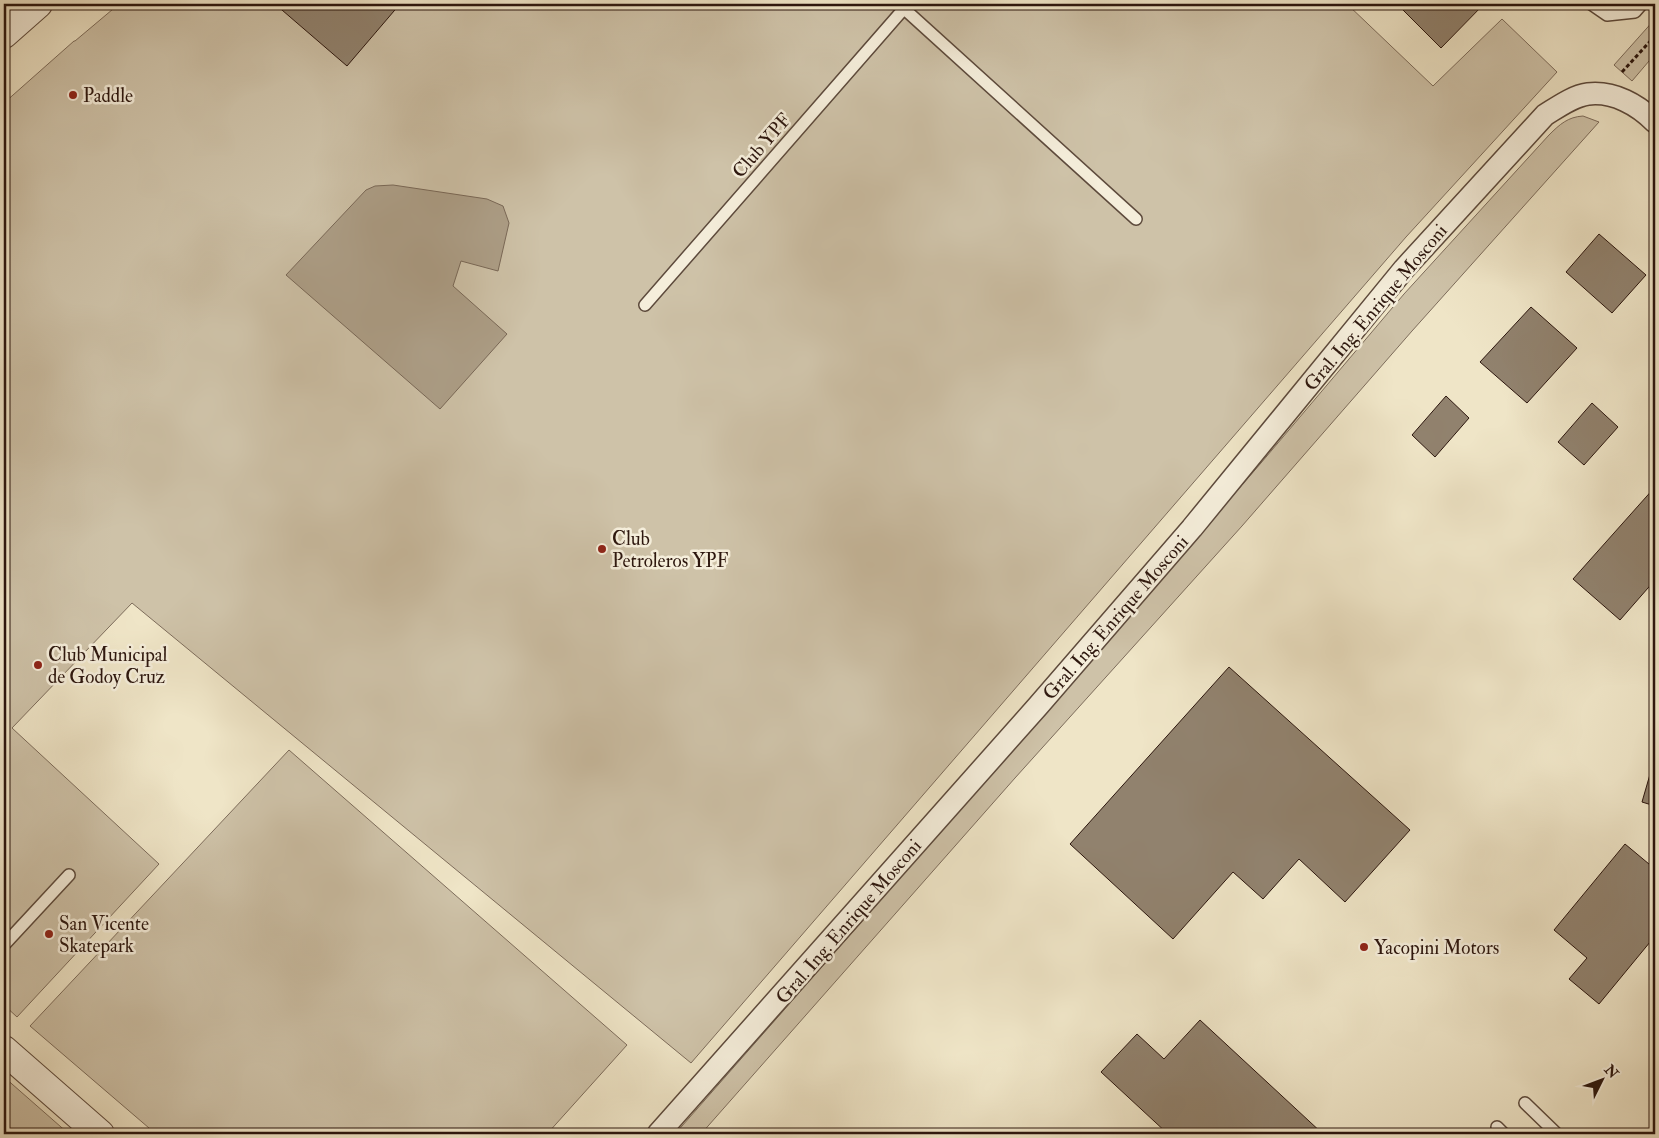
<svg xmlns="http://www.w3.org/2000/svg" width="1659" height="1138" font-family="'IM FELL Double Pica',serif">
  <rect width="100%" height="100%" fill="#efe5c7"/>
  <filter id="stains"><feTurbulence type="fractalNoise" baseFrequency=".004" numOctaves="4"/><feColorMatrix values="0 0 0 0 .2 0 0 0 0 .09 0 0 0 0 .02 0 0 0 .5 -.17"/></filter>
  <radialGradient id="worn" r=".72"><stop offset=".6" stop-color="#630" stop-opacity="0"/><stop offset="1" stop-color="#630" stop-opacity=".3"/></radialGradient>
  <path fill="#cec2a8" stroke="#7d6c5b" d="M 119,4 L 1347,4 L 1433,86 L 1502,19 L 1557,72 L 1406,237 L 691,1063 L 132,603 L 12,728 L 159,864 L 17,1017 L 4,1005 L 4,103 L 74,41 L 75,41 Z
    M 1655,19 L 1655,54 L 1632,81 L 1614,65 Z
    M 1583,116 L 1599,122 L 1412,331 L 1242,526 L 1015,778 L 701,1134 L 675,1134 L 995,770 L 1261,463 L 1404,294 L 1549,135 C 1560,124 1568,117 1583,116 Z
    M 289,750 L 627,1045 L 547,1134 L 156,1134 L 30,1026 Z
    M 4,1077 L 69,1134 L 4,1134 Z"/>
  <path fill="#ad9f88" stroke="#796857" d="M 393,185 L 487,199 L 503,206 L 509,223 L 498,271 L 461,261 L 453,286 L 507,334 L 440,409 L 286,275 L 366,190 L 375,186 Z"/>
  <path fill="#91826e" stroke="#2c160e" d="M 275,4 L 400,4 L 347,66 Z
    M 1397,4 L 1484,4 L 1441,48 Z
    M 1599,234 L 1646,275 L 1612,313 L 1566,272 Z
    M 1531,307 L 1577,348 L 1527,403 L 1480,362 Z
    M 1446,396 L 1469,418 L 1435,457 L 1412,435 Z
    M 1592,403 L 1618,427 L 1584,465 L 1558,442 Z
    M 1655,487 L 1655,580 L 1620,620 L 1573,579 Z
    M 1229,667 L 1410,830 L 1345,902 L 1299,859 L 1263,899 L 1233,872 L 1173,939 L 1070,844 Z
    M 1655,757 L 1655,806 L 1642,802 Z
    M 1625,844 L 1655,869 L 1655,936 L 1599,1004 L 1569,979 L 1587,958 L 1554,930 Z
    M 1200,1020 L 1323,1134 L 1168,1134 L 1101,1072 L 1137,1034 L 1164,1059 Z"/>
  <g fill="none" stroke-linecap="round" stroke-linejoin="round">
    <g stroke="#5d4a3c" stroke-width="14">
      <path id="service" d="M 1591,4 L 1607,15 L 1635,12 L 1642,4
        M 900,5 L 1136,219
        M 645,305 L 908,4
        M 4,945 L 69,875
        M 1525,1103 L 1557,1134
        M 1497,1127 L 1504,1134"/>
    </g>
    <g stroke="#5d4a3c" stroke-width="24">
      <path id="minor" d="M 658,1134 L 1038,706 L 1192,528 L 1404,269 L 1545,115 C 1558,107 1573,96 1588,94 C 1614,91 1638,105 1655,122"/>
    </g>
    <g stroke="#5d4a3c" stroke-width="30">
      <path id="tertiary" d="M 4,34 L 38,4
        M 4,1050 L 100,1134"/>
    </g>
    <path stroke="#2c160e" stroke-width="3" stroke-dasharray="4 2.5" stroke-linecap="butt" d="M 1622,72 L 1655,36"/>
    <use href="#service" stroke="#f5eedb" stroke-width="11"/>
    <use href="#minor" stroke="#f5eedb" stroke-width="21"/>
    <use href="#tertiary" stroke="#f5eedb" stroke-width="28"/>
  </g>
  <g fill="#8f2418" stroke="#f5eedb" stroke-width="2">
    <circle cx="73" cy="95" r="5"/>
    <circle cx="602" cy="549" r="5"/>
    <circle cx="38" cy="665" r="5"/>
    <circle cx="49" cy="934" r="5"/>
    <circle cx="1364" cy="947" r="5"/>
  </g>
  <g text-anchor="middle" stroke-width="5" stroke-linejoin="round" paint-order="stroke">
    <g font-size="19" fill="#2c160e" stroke="#f5eedb" text-anchor="start">
      <text x="83" y="102">Paddle</text>
      <text x="612" y="545">Club<tspan x="612" dy="22">Petroleros YPF</tspan></text>
      <text x="48" y="661">Club Municipal<tspan x="48" dy="22">de Godoy Cruz</tspan></text>
      <text x="59" y="930">San Vicente<tspan x="59" dy="22">Skatepark</tspan></text>
      <text x="1374" y="954">Yacopini Motors</text>
    </g>
    <g font-size="19" fill="#2c160e" stroke="#f5eedb">
      <text transform="translate(761 145) rotate(-49)" y="7">Club YPF</text>
      <text transform="translate(1375 307) rotate(-50)" y="7">Gral. Ing. Enrique Mosconi</text>
      <text transform="translate(1115 617) rotate(-49)" y="7">Gral. Ing. Enrique Mosconi</text>
      <text transform="translate(848 921) rotate(-49)" y="7">Gral. Ing. Enrique Mosconi</text>
    </g>
  </g>
  <rect width="1659" height="1138" fill="none" stroke="#efe5c7" stroke-width="20"/>
  <rect x="5" y="5" width="1649" height="1128" fill="none" stroke="#2c160e" stroke-width="2.5"/>
  <rect x="10" y="10" width="1639" height="1118" fill="none" stroke="#2c160e"/>
  <g transform="translate(1602 1080) rotate(48)" stroke="#f5eedb" stroke-width="4" paint-order="stroke">
  <path d="M0-4L9 19L0 12L-9 19Z" fill="#2c160e"/>
  <text y="-8" font-size="14" font-weight="bold" text-anchor="middle" fill="#2c160e">N</text>
  </g>
  <rect width="100%" height="100%" filter="url(#stains)"/>
  <rect width="100%" height="100%" fill="url(#worn)"/>
</svg>
